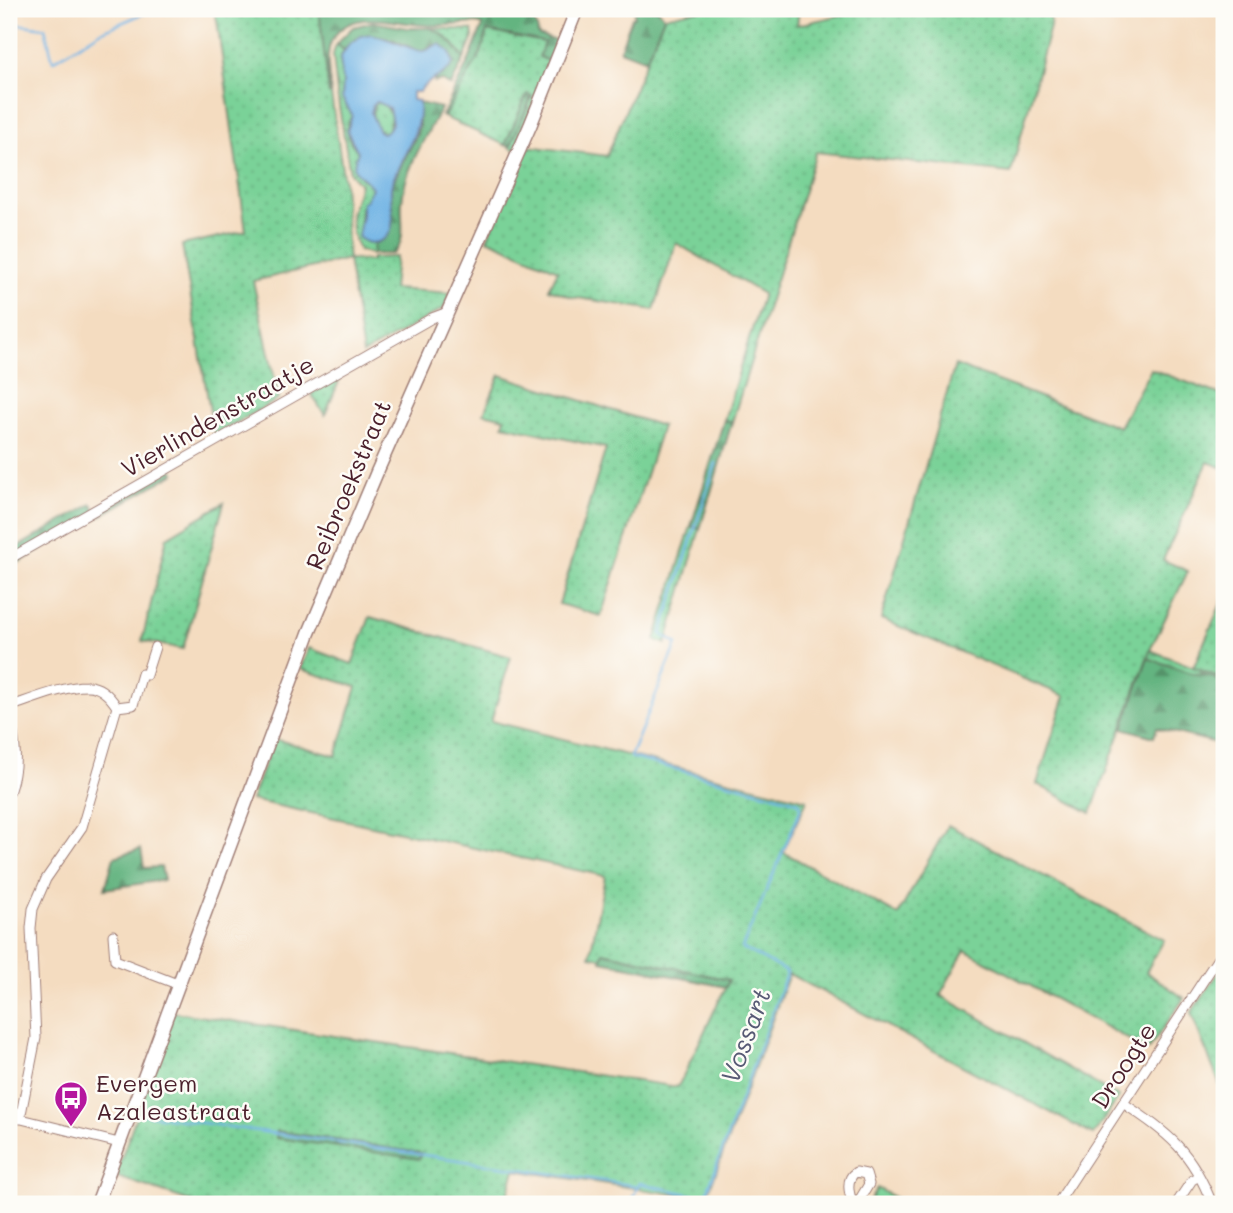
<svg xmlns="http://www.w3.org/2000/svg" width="1233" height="1213" font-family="Mali,sans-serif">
  <defs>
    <pattern id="grass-dots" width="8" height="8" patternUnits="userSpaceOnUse" patternTransform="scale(1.75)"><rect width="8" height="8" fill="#7ad298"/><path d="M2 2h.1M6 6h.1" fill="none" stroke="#6bb483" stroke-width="1.8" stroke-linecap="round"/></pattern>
    <pattern id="forest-firs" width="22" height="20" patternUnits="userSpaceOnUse" patternTransform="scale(1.75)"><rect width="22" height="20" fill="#63b480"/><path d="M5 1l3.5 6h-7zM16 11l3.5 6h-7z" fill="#549269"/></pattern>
    <pattern id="cemetery-stones" width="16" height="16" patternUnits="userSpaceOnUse" patternTransform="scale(1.75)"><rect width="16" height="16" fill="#7ad298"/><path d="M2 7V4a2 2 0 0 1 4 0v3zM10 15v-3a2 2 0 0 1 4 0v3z" fill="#6bb483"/></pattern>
  </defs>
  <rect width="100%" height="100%" fill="#fdfcf7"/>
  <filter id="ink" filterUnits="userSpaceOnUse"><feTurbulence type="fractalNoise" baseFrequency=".0143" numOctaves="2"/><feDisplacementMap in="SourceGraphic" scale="14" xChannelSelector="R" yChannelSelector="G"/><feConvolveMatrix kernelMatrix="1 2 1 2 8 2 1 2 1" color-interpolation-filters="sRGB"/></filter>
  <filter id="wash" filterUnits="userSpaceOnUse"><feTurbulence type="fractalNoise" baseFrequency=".00686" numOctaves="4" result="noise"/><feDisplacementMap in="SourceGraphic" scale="28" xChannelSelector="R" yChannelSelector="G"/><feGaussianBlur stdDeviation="1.57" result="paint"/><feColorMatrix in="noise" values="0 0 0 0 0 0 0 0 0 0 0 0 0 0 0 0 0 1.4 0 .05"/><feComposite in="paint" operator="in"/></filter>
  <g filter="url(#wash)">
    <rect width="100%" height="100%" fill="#f4dcc0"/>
    <path fill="url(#grass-dots)" stroke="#627862" stroke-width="2" fill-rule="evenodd" d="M 213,9 L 319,9 L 329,94 L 331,94 L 344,182 L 348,259 L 372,261 L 372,258 L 396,257 L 393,289 L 450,293 L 444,308 L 363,354 L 348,259 L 253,281 L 279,399 L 214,435 L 182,245 L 246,231 L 217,20 Z
      M 702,9 L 799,9 L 797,25 L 868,9 L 1051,9 L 1050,27 L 1011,173 L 816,152 L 732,422 L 724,420 L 763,294 L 676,243 L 654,310 L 572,297 L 549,289 L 558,270 L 487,239 L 528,146 L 607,156 L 664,17 Z
      M 430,28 L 472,30 L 473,37 L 464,59 C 456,45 444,34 430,28 Z
      M 487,31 L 545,42 L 551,62 L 515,150 L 510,147 L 532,97 L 527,95 L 505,145 L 444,117 L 481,53 Z
      M 336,44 L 344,50 L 340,58 L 343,82 L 342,98 L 352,115 L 347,126 L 350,141 L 358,152 L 362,179 L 370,183 L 372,188 L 361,209 L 360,221 L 365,242 L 374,244 L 373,254 L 359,251 L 352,232 L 351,214 L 360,184 L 350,173 L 337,94 L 333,55 Z
      M 377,102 L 385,104 L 391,116 L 389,129 L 383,133 C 374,127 368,111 377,102 Z
      M 955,365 L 1119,427 L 1151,369 L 1224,396 L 1224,468 L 1208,462 L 1163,560 L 1188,571 L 1150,650 L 1091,813 L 1037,784 L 1065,696 L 881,619 Z
      M 500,375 L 662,426 L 601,616 L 559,604 L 606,448 L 503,425 L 505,418 L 484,413 Z
      M 341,376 L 325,415 L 311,394 Z
      M 224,503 L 183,649 L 142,641 L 167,537 Z
      M 691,526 L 700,529 L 666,644 L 655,640 Z
      M 1224,597 L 1224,679 L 1193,668 Z
      M 370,617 L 511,657 L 491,721 L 807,800 L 783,852 L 898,915 L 948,825 L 1164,940 L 1146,972 L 1184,998 L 1148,1050 L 965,950 L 940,995 L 1119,1097 L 1093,1135 L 789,974 L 706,1199 L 515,1170 L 505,1204 L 189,1204 L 190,1201 L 115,1176 L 173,1012 L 678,1087 L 729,980 L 603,952 L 602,958 L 590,956 L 605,876 L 251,800 L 274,739 L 336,756 L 357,687 L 300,669 L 309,648 L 352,664 ZM 277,1132 L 421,1153 L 276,1138 Z
      M 1224,965 L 1224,1095 L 1191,1013 Z"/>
    <path fill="url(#forest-firs)" stroke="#566a56" stroke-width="2" d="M 319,9 L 446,9 C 461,21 485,12 504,20 L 515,10 C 528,15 538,21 538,35 L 560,42 L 551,62 L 539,57 L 544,42 L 487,31 L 481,53 L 444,117 L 442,116 L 469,60 L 483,25 L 477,23 C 460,24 441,27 423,25 C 394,23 350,7 332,40 C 324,55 330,78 331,94 L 329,94 Z
      M 635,9 L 658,9 L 664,17 L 646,60 L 620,50 L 632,17 L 634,17 Z
      M 373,22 L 408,28 L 430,28 L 439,32 L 452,43 L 464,59 L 451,86 L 441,80 L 435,82 L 431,78 L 444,74 L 433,45 C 431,47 426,51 423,51 C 418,52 416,50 412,48 C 389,37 363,25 344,50 L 336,44 L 353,27 Z
      M 527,94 L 532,96 L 510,147 L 505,145 Z
      M 419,103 L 441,108 C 426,137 405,168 402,201 C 400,219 408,240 393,254 L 373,254 L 374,244 L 384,239 L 392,211 L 391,186 L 416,136 L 419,126 Z
      M 724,420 L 732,422 L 700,529 L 691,526 Z
      M 172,469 L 175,473 L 9,568 L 9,552 L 92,504 L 97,513 Z
      M 1148,658 L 1193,674 L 1201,673 L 1224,682 L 1224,710 L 1221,719 L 1224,720 L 1224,745 L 1157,728 L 1154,737 L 1123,728 Z
      M 141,849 L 144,868 L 161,867 L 164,880 L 105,889 L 114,857 Z
      M 603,952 L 729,980 L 726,987 L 601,961 Z
      M 277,1131 L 421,1153 L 419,1159 L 276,1138 Z"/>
    <path fill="url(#cemetery-stones)" stroke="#627862" stroke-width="2" d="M 1150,650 L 1224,679 L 1224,682 L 1202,673 L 1194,674 L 1148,658 Z"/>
    <path fill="#7ad298" stroke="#627862" stroke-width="2" d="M 877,1188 L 906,1204 L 868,1204 Z"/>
    <path fill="#6eb2e4" stroke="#5c6888" stroke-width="2" fill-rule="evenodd" d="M 370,34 C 382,35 418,53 424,51 C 430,50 433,45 440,44 L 450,52 L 453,64 C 444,78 430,76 419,92 L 412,92 L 412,100 L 419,101 C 422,134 402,154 392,183 C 386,201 404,233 378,242 C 371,245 364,242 358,237 L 362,214 L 362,202 L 365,201 L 372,188 C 363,172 347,177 358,152 L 347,131 L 352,115 L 342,98 L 343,82 L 340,58 L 349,44 L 361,36 ZM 377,102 L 389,108 L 392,123 L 389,129 L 383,133 L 379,131 L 371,113 L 373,105 Z"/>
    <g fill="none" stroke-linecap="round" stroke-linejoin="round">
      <path stroke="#6eb2e4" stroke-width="2.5" d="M 9,23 L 45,28 L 53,61 L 100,32 L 154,9
        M 141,1114 L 638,1186 L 640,1183 L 705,1198 L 787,972 L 742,948 L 800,811 L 800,803 L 792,800 L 630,757 L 677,644 L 661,634 L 716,463
        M 630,1204 L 638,1186"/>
    </g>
  </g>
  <g filter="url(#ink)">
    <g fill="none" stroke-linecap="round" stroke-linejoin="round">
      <g stroke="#9f7e76" stroke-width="11">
        <path id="minor" d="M 9,559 L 432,318 L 448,312
          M 9,707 C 30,700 64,686 86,686 C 100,685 110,696 117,707 L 82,827 L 46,879 L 33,909 L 31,928 L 36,1038 L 20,1119
          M 117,707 L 133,705 L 142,674 L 146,675 L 155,647
          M 9,715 C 16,744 19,765 9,793
          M 113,935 L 115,960 L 177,984
          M 1123,1103 C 1169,1134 1192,1151 1212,1204
          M 9,1116 L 119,1143
          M 853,1204 C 849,1194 845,1179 856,1172 L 866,1174 L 869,1184 L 857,1204
          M 1057,1204 L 1224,949
          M 1176,1204 L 1192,1180 L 1199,1176"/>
      </g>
      <g stroke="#9f7e76" stroke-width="15">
        <path id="tertiary" d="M 97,1204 L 309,633 L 377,472 L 530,126 L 577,9"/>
      </g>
      <use href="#minor" stroke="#fff" stroke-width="9"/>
      <use href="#tertiary" stroke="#fff" stroke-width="12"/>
    </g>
  </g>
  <defs>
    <g id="bus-pin" transform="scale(1.75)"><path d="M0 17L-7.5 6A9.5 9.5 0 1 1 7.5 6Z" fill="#b5179e" stroke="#fdfcf7"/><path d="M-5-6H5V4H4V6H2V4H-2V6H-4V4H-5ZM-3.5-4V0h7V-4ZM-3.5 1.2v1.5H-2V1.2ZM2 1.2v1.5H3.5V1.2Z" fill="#fff"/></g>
  </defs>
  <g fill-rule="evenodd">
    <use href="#bus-pin" x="71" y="1098"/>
  </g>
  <g text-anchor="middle" stroke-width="5" stroke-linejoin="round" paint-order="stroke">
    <g font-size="24" fill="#4a1f2b" stroke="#fdfcf7">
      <text transform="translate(218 417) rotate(-30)" y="8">Vierlindenstraatje</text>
      <text transform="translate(349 485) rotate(-67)" y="8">Reibroekstraat</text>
      <text transform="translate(1124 1066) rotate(-57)" y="8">Droogte</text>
    </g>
    <g font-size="24" fill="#4a1f2b" stroke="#fdfcf7" text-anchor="start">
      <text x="96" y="1092">Evergem<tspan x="96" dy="28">Azaleastraat</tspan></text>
    </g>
    <g font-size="26" font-style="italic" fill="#585a75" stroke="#fdfcf7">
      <text transform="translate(746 1036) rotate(-70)" y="9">Vossart</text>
    </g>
  </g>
  <rect width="1233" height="1213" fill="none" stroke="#fdfcf7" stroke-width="35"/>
</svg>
